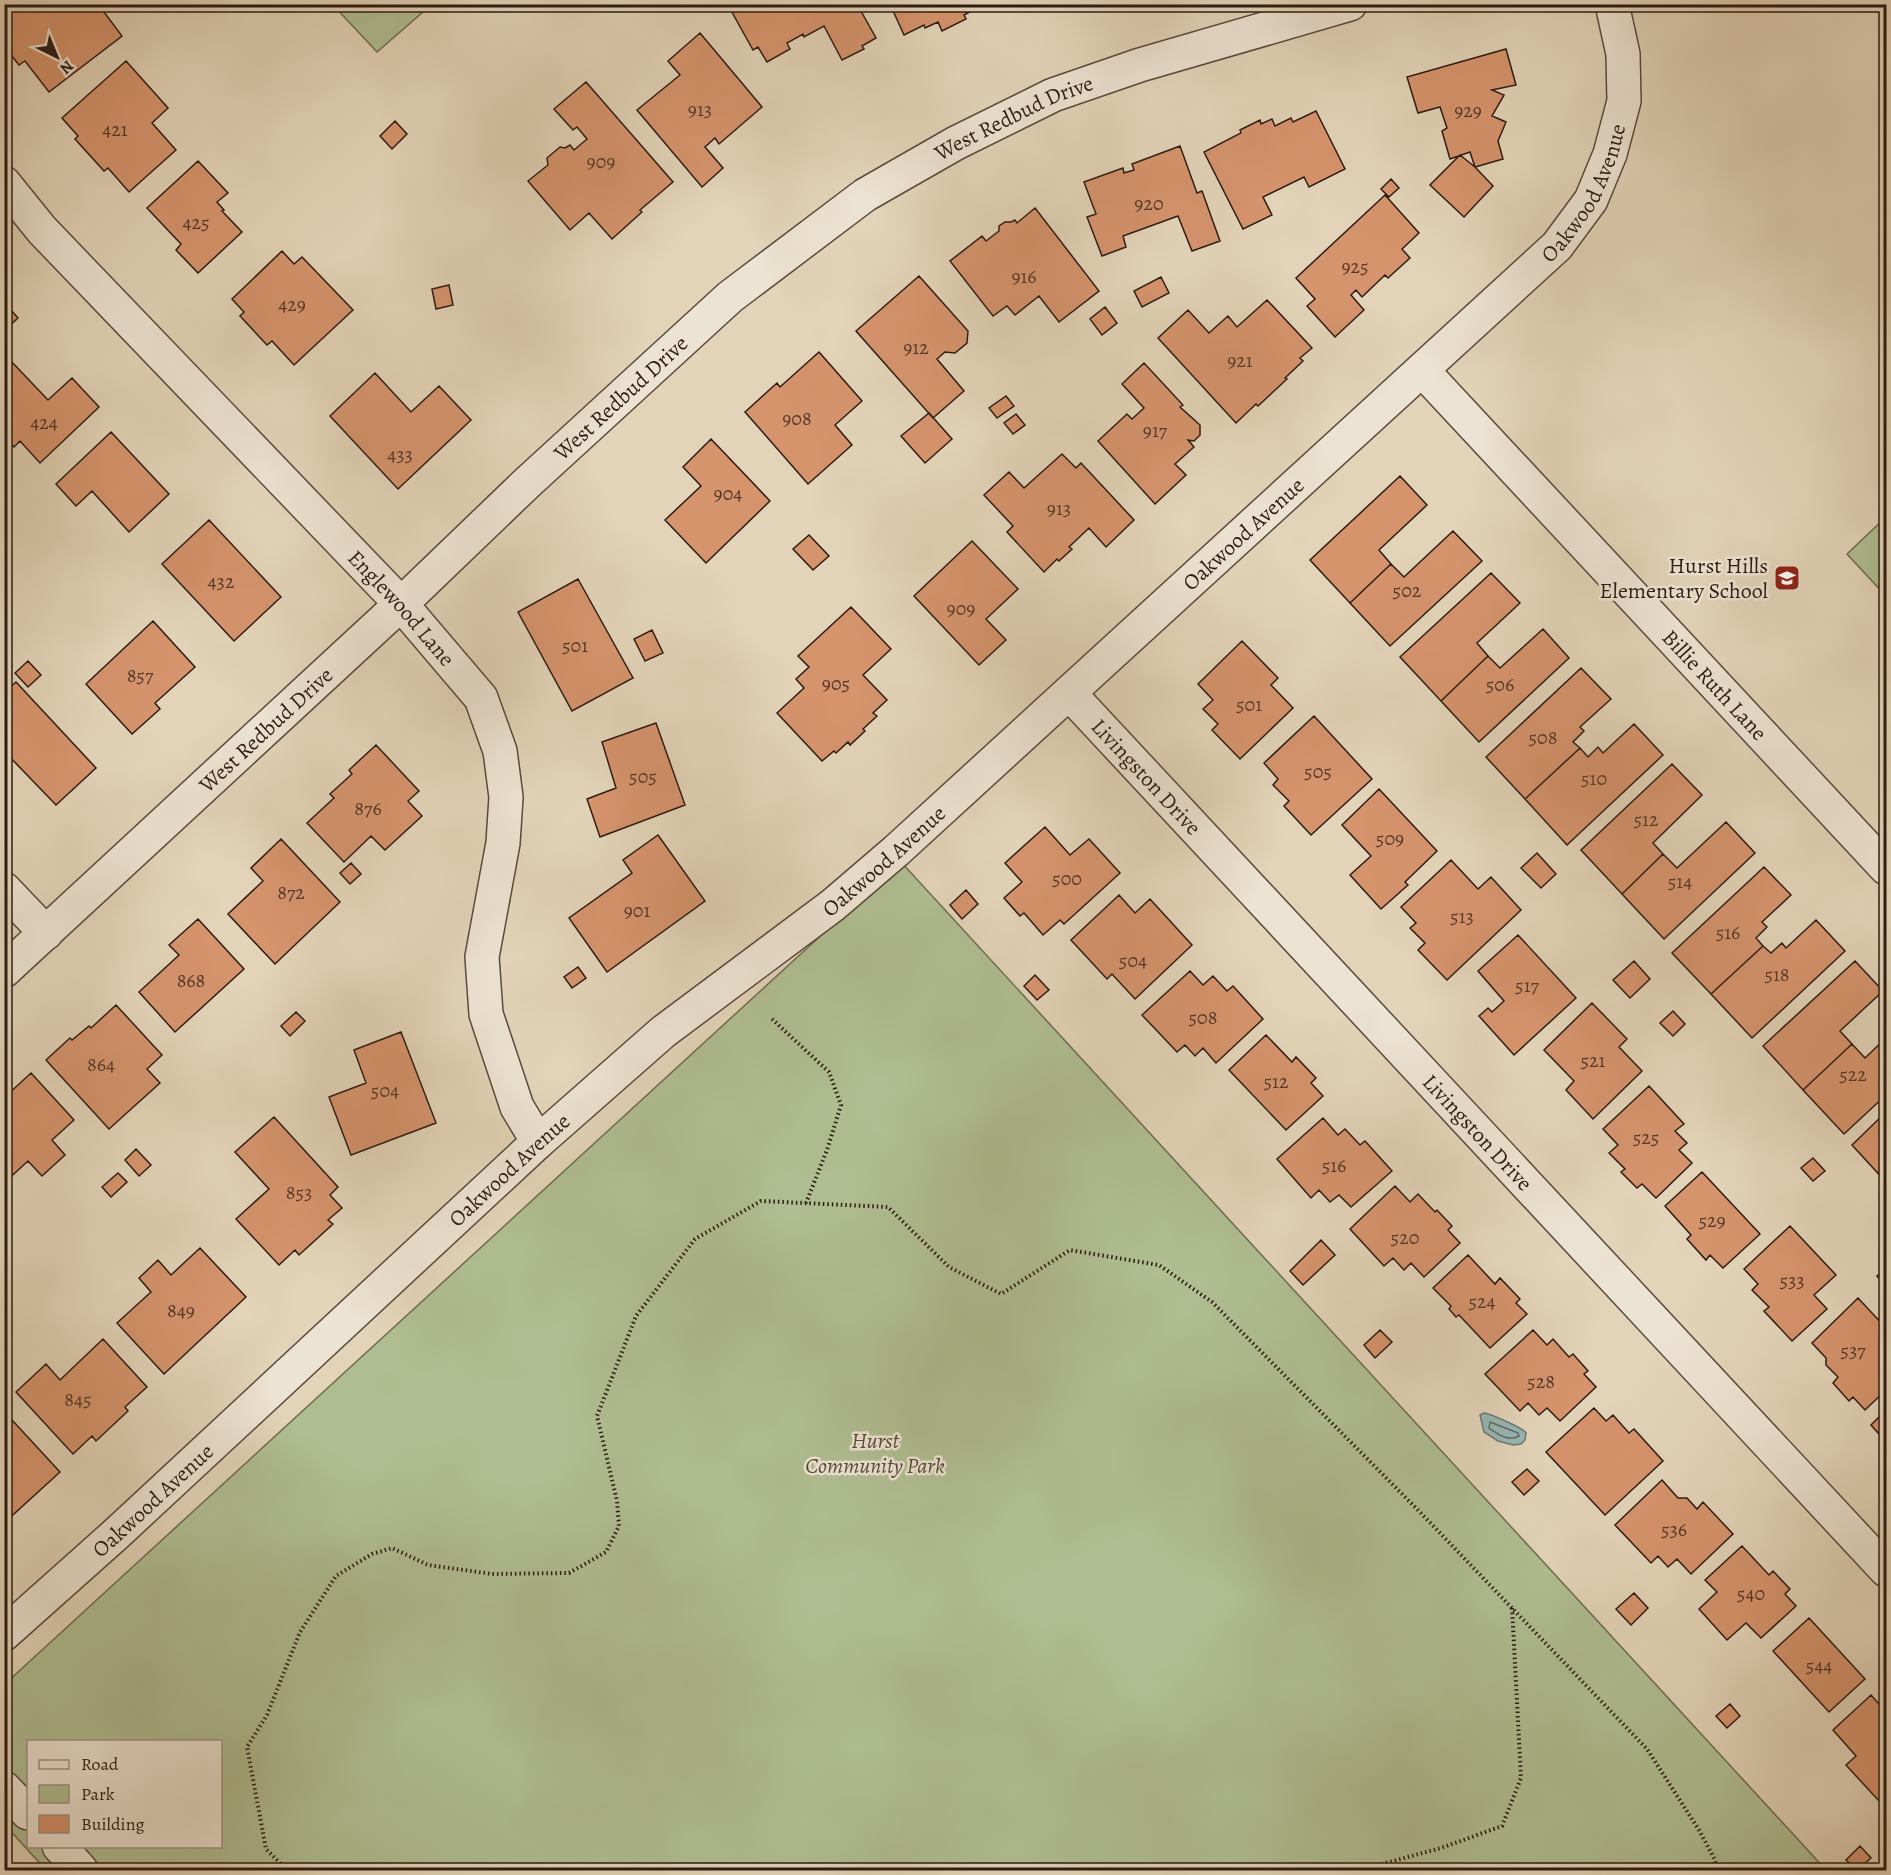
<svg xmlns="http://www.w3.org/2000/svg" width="1891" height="1875" font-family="Alegreya,serif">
  <rect width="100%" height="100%" fill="#e3d4b9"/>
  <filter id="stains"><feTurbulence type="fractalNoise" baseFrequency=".00333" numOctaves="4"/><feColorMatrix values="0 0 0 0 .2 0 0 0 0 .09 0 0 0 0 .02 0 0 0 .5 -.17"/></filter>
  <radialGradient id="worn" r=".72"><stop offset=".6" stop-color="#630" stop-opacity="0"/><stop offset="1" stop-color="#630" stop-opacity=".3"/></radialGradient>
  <path fill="#afbe92" stroke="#6e6c52" stroke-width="1.5" fill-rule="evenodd" d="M 333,5 L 431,5 L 377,52 Z
    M 1886,517 L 1886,596 L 1847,554 Z
    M 901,862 L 1826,1870 L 46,1870 L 5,1825 L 5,1684 ZM 28,1742 L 220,1742 L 220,1846 L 28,1846 Z"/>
  <path fill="#96b7b5" stroke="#6c7974" stroke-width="1.5" d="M 1484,1413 C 1491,1414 1523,1428 1526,1433 L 1525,1440 L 1521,1444 L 1513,1445 L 1498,1441 L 1484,1432 L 1480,1415 Z"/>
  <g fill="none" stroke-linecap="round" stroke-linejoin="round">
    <path stroke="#616964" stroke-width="1.5" d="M 1490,1422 L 1518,1433 L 1519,1436 C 1508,1442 1498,1434 1489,1428 Z"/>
  </g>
  <path fill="#d6946d" stroke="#2c1b13" stroke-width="1.5" d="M 10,4 L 57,4 L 60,9 L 67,4 L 98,4 L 122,36 L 49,92 L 25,61 L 19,65 L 4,46 L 4,9 Z
    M 857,4 L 876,38 L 862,46 L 864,49 L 842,60 L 824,26 L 804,37 L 803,34 L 787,43 L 790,49 L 767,62 L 758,47 L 753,50 L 728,5 Z
    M 890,4 L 984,4 L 964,15 L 966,19 L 942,31 L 938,22 L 925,28 L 924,25 L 904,35 Z
    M 700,33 L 762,107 L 719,144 L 715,138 L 705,147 L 723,168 L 702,187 L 637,110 L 680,75 L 668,61 Z
    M 1506,49 L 1516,85 L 1492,90 L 1504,95 L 1492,116 L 1506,122 L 1498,141 L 1503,159 L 1475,167 L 1470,152 L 1450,159 L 1442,131 L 1447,128 L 1440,107 L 1418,113 L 1407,77 Z
    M 126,61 L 168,108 L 152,123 L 176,150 L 129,192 L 108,168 L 104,171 L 75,139 L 78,136 L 62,118 Z
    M 586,82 L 673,182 L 640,210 L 642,212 L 612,239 L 589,213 L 570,230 L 528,181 L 548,165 L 547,158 L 560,147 L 565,148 L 570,145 L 574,150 L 587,139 L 577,127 L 573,130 L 554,109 Z
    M 1316,111 L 1345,169 L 1309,187 L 1304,177 L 1263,197 L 1272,215 L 1243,229 L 1204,152 L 1241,133 L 1240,130 L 1260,120 L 1261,124 L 1272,119 L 1275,126 L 1291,118 L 1293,122 Z
    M 395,121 L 407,134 L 392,149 L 380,136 Z
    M 1180,146 L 1197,193 L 1202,191 L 1220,241 L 1192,251 L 1178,216 L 1123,236 L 1126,247 L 1102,256 L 1087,217 L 1096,214 L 1084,182 L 1123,168 L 1124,173 L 1134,170 L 1132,164 Z
    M 1460,155 L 1475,167 L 1493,186 L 1464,217 L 1430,185 Z
    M 198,161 L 228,193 L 217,202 L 224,210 L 222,211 L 242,232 L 198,273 L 176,250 L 181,244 L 147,208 Z
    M 1391,179 L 1399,188 L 1389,197 L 1381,189 Z
    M 1385,195 L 1419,233 L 1402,249 L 1410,258 L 1388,278 L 1385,275 L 1362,297 L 1356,290 L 1351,295 L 1364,310 L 1335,337 L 1307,306 L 1315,299 L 1296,278 Z
    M 1035,208 L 1099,291 L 1059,322 L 1039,296 L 1015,315 L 1007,306 L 993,316 L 950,261 L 982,236 L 986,241 L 999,231 L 999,226 L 1005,222 L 1011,222 L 1015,220 L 1017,223 Z
    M 282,251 L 294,264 L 302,257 L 353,310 L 294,365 L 272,341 L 267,345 L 240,316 L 244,312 L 232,299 Z
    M 919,276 L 968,331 L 967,343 L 955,353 L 945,352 L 937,359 L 964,391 L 933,418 L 856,331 Z
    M 1161,277 L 1169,293 L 1142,307 L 1134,291 Z
    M 449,285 L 453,305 L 436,309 L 432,289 Z
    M 1267,300 L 1312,348 L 1300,358 L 1303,361 L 1285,378 L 1287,379 L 1258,406 L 1256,404 L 1236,423 L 1158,338 L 1188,310 L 1209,333 L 1228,316 L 1237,327 Z
    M 4,302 L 18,318 L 4,331 Z
    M 1105,307 L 1117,323 L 1102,335 L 1090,319 Z
    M 819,352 L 862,401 L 835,425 L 852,445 L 808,484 L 745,412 L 777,383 L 780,387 Z
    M 10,360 L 48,400 L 72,378 L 99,407 L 40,463 L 20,441 L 14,447 L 4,437 L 4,365 Z
    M 1144,363 L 1183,405 L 1180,407 L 1200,425 L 1200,435 L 1194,441 L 1188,440 L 1194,447 L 1175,464 L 1186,475 L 1155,504 L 1098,441 L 1127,414 L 1132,419 L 1144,408 L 1122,384 Z
    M 375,373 L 411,412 L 439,386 L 471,420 L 398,489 L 330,416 Z
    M 1006,396 L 1014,406 L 997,418 L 989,408 Z
    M 929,413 L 952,439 L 925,463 L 901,436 Z
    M 1016,414 L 1025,425 L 1013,434 L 1004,423 Z
    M 111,432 L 169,494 L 129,532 L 92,491 L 76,506 L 56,484 Z
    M 711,439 L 770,501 L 706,563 L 665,520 L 701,486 L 683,467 Z
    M 1062,454 L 1076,468 L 1081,463 L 1134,520 L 1106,547 L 1089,528 L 1069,547 L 1072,549 L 1059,561 L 1057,559 L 1044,572 L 1007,532 L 1013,526 L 984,495 L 1009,472 L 1024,488 Z
    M 1400,476 L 1427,505 L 1379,550 L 1391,564 L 1350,603 L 1310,560 Z
    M 209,520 L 281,597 L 234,641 L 162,564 Z
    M 1453,531 L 1482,561 L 1390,646 L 1350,603 L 1391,564 L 1404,577 Z
    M 809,535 L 829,556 L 813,570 L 793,549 Z
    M 972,541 L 1018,589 L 986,619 L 1006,640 L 979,665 L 914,596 Z
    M 1491,573 L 1520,603 L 1477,643 L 1488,656 L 1441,701 L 1400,657 Z
    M 578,579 L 633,678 L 572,711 L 518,612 Z
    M 851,607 L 891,649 L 863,675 L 887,700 L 873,713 L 877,716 L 863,729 L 865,731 L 850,745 L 848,742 L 836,753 L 834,751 L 822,761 L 777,713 L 804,688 L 796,679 L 809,667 L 798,656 Z
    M 153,621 L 195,667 L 155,703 L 160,709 L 132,734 L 86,684 Z
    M 1543,629 L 1569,658 L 1479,742 L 1441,701 L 1488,656 L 1500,668 Z
    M 652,630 L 663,653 L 645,661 L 634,639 Z
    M 1242,641 L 1278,678 L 1271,685 L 1293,708 L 1240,759 L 1212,730 L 1218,724 L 1203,709 L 1213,700 L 1198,684 Z
    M 4,659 L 12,666 L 4,672 Z
    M 28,661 L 41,675 L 28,687 L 15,673 Z
    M 1581,668 L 1611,699 L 1580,727 L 1584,731 L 1573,742 L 1580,748 L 1525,799 L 1486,757 Z
    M 16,682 L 96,768 L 56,805 L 4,751 L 4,693 Z
    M 1314,716 L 1372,779 L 1311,835 L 1284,806 L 1289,801 L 1273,785 L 1278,779 L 1264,763 Z
    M 656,723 L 685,805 L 600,837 L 587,799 L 616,788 L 602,742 Z
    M 1634,724 L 1663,755 L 1567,845 L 1525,799 L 1580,748 L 1588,757 L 1598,747 L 1603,753 Z
    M 376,745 L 419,791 L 408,801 L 422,816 L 385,850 L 371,836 L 344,862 L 307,823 L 334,798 L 330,794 L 352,774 L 349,770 Z
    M 1672,764 L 1702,795 L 1653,843 L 1663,854 L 1622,894 L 1581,850 Z
    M 1379,789 L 1437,851 L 1405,882 L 1408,885 L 1381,909 L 1350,875 L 1371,856 L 1342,825 Z
    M 1726,822 L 1755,853 L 1664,939 L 1622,894 L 1663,854 L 1677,868 Z
    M 1045,827 L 1070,855 L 1089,839 L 1120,873 L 1064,924 L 1060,920 L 1043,935 L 1024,913 L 1020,916 L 1004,898 L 1022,882 L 1005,863 Z
    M 658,835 L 705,901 L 607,972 L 569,918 L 632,873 L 623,860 Z
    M 281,839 L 340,902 L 275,964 L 228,914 L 263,881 L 251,868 Z
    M 1537,853 L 1556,874 L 1541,888 L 1521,868 Z
    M 1451,860 L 1478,889 L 1491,877 L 1521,910 L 1447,980 L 1418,950 L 1425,943 L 1410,928 L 1416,923 L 1401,907 Z
    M 351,863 L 361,874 L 350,884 L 340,873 Z
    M 1764,867 L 1791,895 L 1762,922 L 1767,927 L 1756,938 L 1763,946 L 1711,994 L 1672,953 Z
    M 966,890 L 978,904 L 962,919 L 950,905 Z
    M 1119,895 L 1135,913 L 1150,899 L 1192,945 L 1135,999 L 1112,974 L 1107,979 L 1071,940 Z
    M 198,919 L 244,969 L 175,1032 L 139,992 L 179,955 L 169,945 Z
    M 1816,920 L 1845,951 L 1752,1038 L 1711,994 L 1763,946 L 1771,953 L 1782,943 L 1786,948 Z
    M 1518,935 L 1576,998 L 1514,1055 L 1479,1016 L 1488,1008 L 1492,1012 L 1504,1001 L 1478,971 Z
    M 1634,961 L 1650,979 L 1630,998 L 1613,980 Z
    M 1855,961 L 1883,991 L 1840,1031 L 1852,1044 L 1803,1090 L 1763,1046 Z
    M 578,967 L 586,978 L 572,988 L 564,977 Z
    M 1190,971 L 1203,985 L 1213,976 L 1227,991 L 1233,986 L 1263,1019 L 1216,1063 L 1203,1048 L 1195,1056 L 1185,1045 L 1177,1052 L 1142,1015 Z
    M 1035,975 L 1049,990 L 1037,1000 L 1024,986 Z
    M 1592,1003 L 1627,1039 L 1619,1047 L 1642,1071 L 1593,1119 L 1566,1090 L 1574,1081 L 1544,1050 Z
    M 116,1005 L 162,1055 L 147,1069 L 160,1083 L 109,1129 L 46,1060 L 70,1038 L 72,1040 L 89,1026 L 91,1028 Z
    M 1673,1011 L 1685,1024 L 1673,1036 L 1660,1023 Z
    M 296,1012 L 305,1021 L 290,1036 L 281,1026 Z
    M 401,1032 L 436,1123 L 351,1155 L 329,1097 L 366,1083 L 354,1050 Z
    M 1266,1035 L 1292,1062 L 1296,1057 L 1316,1078 L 1311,1083 L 1323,1096 L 1286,1130 L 1229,1070 Z
    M 1886,1038 L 1886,1095 L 1844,1134 L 1803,1090 L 1852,1044 L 1865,1058 Z
    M 31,1073 L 74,1120 L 52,1140 L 65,1155 L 42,1176 L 28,1161 L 4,1183 L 4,1098 Z
    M 1649,1086 L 1684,1124 L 1675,1131 L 1687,1143 L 1679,1150 L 1692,1163 L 1656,1198 L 1642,1184 L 1637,1188 L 1621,1172 L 1625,1169 L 1609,1153 L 1618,1145 L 1603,1129 Z
    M 1886,1112 L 1886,1182 L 1852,1145 Z
    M 274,1117 L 338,1187 L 330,1195 L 342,1208 L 328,1220 L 333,1224 L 299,1255 L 295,1250 L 279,1265 L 236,1219 L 269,1189 L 235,1152 Z
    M 1323,1118 L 1338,1135 L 1345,1129 L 1360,1145 L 1365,1141 L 1392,1171 L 1351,1207 L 1339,1195 L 1330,1202 L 1319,1190 L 1311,1198 L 1277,1159 Z
    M 136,1149 L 151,1165 L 139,1176 L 125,1160 Z
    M 1813,1158 L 1825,1171 L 1813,1181 L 1801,1168 Z
    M 1702,1172 L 1760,1234 L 1723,1268 L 1710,1255 L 1706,1260 L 1687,1239 L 1691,1235 L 1665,1206 Z
    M 118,1173 L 127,1182 L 111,1197 L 102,1187 Z
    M 1395,1186 L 1410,1202 L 1418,1194 L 1435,1212 L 1437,1210 L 1452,1226 L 1448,1230 L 1460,1243 L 1424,1277 L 1411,1263 L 1404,1270 L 1393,1258 L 1384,1266 L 1350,1229 Z
    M 1790,1226 L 1836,1275 L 1814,1295 L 1827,1309 L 1792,1341 L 1764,1311 L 1769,1307 L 1752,1290 L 1758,1284 L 1744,1269 Z
    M 1321,1240 L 1335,1255 L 1303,1285 L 1290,1271 Z
    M 200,1248 L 246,1297 L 164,1374 L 117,1323 L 151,1292 L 139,1278 L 158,1260 L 171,1275 Z
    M 1468,1255 L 1495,1284 L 1500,1278 L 1520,1299 L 1516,1303 L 1527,1314 L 1490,1348 L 1459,1315 L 1456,1317 L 1449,1309 L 1451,1306 L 1433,1288 Z
    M 1886,1267 L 1886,1287 L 1877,1276 Z
    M 1858,1298 L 1886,1328 L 1886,1390 L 1865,1410 L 1853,1397 L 1849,1401 L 1833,1383 L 1838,1377 L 1826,1365 L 1826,1358 L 1812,1343 Z
    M 1380,1330 L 1392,1342 L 1375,1358 L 1364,1345 Z
    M 1533,1330 L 1547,1345 L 1553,1339 L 1569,1357 L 1573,1354 L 1588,1371 L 1584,1374 L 1596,1387 L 1560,1421 L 1547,1408 L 1539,1415 L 1528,1403 L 1520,1411 L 1485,1374 Z
    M 103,1339 L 147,1387 L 125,1407 L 128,1411 L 96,1441 L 92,1436 L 73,1454 L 16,1392 L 46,1364 L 60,1380 Z
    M 1594,1408 L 1606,1421 L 1613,1415 L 1629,1433 L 1634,1429 L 1663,1461 L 1605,1515 L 1546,1452 Z
    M 1886,1410 L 1886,1442 L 1871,1425 Z
    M 12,1420 L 60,1472 L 4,1523 L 4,1427 Z
    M 1527,1469 L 1539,1481 L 1524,1495 L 1512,1482 Z
    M 1662,1480 L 1678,1498 L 1687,1498 L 1697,1509 L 1703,1502 L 1733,1534 L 1691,1574 L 1677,1559 L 1668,1567 L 1658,1556 L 1651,1563 L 1615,1525 Z
    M 1742,1546 L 1769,1575 L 1773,1571 L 1790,1589 L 1785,1594 L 1796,1606 L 1761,1638 L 1746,1623 L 1727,1640 L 1699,1609 L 1717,1592 L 1705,1580 Z
    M 1634,1593 L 1648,1608 L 1631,1625 L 1616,1609 Z
    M 1809,1618 L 1865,1679 L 1829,1712 L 1773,1651 Z
    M 1871,1695 L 1886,1712 L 1886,1794 L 1879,1801 L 1846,1765 L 1856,1756 L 1833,1730 Z
    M 1730,1704 L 1740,1716 L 1727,1728 L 1716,1716 Z
    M 1860,1846 L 1871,1858 L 1857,1870 L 1846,1860 Z"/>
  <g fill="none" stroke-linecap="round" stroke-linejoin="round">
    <g stroke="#5a493c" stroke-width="36">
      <g id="minor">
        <path id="s1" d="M 4,183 L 42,230 L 401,604 L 481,698 L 500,751 L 506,797 L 503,843 L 482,957 L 486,1014 L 517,1107 L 538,1142"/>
        <path id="s2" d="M 1422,370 L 1886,868"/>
        <path id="s3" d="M 1069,693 L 1886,1570"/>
        <path d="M 4,889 L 46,933"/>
        <path id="s4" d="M 4,971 L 401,604 L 527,483 L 730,297 L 865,195 L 956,143 L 1053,95 L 1140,65 L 1350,4"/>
        <path id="s5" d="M 4,1634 L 115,1535 L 538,1142 L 663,1032 L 833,905 L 896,851 L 1557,246 L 1591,200 L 1610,154 L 1624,101 L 1623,54 L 1612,4"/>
        <path d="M 4,1788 L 28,1813"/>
        <path d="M 59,1846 L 81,1870"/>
      </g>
    </g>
    <path stroke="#2c1b13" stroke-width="4" stroke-dasharray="1.5 3" stroke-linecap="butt" d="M 772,1019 L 829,1072 L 841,1105 L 827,1150 L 806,1203
      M 287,1870 L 266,1849 L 247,1747 L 267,1715 L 300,1632 L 336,1576 L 372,1554 L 392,1548 L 428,1565 L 492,1574 L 569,1573 L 606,1552 L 619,1526 L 617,1501 L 597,1416 L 636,1316 L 695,1239 L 761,1201 L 888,1207 L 949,1267 L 1001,1294 L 1070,1250 L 1159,1265 L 1212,1302 L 1416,1508 L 1647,1749 L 1699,1830 L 1715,1860 L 1717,1870
      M 1360,1870 L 1441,1848 L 1502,1826 L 1521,1778 L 1512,1607"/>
    <use href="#minor" stroke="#ede3d2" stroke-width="33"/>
  </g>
  <defs>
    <g id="school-square" transform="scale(1.35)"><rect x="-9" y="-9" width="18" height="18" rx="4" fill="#8f2418" stroke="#ede3d2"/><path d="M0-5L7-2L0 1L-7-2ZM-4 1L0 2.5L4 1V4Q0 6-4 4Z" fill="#fff"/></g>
  </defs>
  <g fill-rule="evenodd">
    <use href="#school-square" x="1787" y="578"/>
  </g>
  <g text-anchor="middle" stroke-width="5" stroke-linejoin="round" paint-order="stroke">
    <g font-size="20" fill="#56392a">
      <text x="700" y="116">913</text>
      <text x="1468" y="117">929</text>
      <text x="115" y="136">421</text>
      <text x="601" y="168">909</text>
      <text x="1149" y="210">920</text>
      <text x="196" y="229">425</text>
      <text x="1355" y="273">925</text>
      <text x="1024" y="283">916</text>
      <text x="292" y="311">429</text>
      <text x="916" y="354">912</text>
      <text x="1240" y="367">921</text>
      <text x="797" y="425">908</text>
      <text x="44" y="429">424</text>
      <text x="1155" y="437">917</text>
      <text x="400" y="461">433</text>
      <text x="728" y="500">904</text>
      <text x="1059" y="515">913</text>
      <text x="221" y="588">432</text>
      <text x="1407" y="597">502</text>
      <text x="961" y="615">909</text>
      <text x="575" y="652">501</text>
      <text x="140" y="682">857</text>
      <text x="836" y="690">905</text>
      <text x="1500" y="691">506</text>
      <text x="1249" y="711">501</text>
      <text x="1543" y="744">508</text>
      <text x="1318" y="778">505</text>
      <text x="643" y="783">505</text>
      <text x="1594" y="785">510</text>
      <text x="368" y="815">876</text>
      <text x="1646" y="826">512</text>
      <text x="1390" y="845">509</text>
      <text x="1067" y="885">500</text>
      <text x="1680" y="888">514</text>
      <text x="291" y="899">872</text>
      <text x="637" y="917">901</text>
      <text x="1462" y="923">513</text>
      <text x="1728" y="939">516</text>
      <text x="1133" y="967">504</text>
      <text x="1777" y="981">518</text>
      <text x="191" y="987">868</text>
      <text x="1527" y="992">517</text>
      <text x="1203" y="1024">508</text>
      <text x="1593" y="1067">521</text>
      <text x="101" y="1071">864</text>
      <text x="1853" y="1081">522</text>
      <text x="1276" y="1088">512</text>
      <text x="385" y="1097">504</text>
      <text x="1646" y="1144">525</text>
      <text x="1334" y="1172">516</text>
      <text x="299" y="1199">853</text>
      <text x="1712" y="1227">529</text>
      <text x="1405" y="1244">520</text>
      <text x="1792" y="1287">533</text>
      <text x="1482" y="1308">524</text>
      <text x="181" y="1317">849</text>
      <text x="1853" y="1357">537</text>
      <text x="1541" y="1388">528</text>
      <text x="78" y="1406">845</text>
      <text x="1674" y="1536">536</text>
      <text x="1751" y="1600">540</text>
      <text x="1819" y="1672">544</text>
    </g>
    <g font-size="22" fill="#2c1b13" stroke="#ede3d2">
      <text dy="8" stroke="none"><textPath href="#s4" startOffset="1328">West Redbud Drive</textPath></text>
      <text dy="8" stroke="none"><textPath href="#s5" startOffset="2144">Oakwood Avenue</textPath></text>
      <text dy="8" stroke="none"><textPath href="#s4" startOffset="842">West Redbud Drive</textPath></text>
      <text dy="8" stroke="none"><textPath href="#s5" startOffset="1658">Oakwood Avenue</textPath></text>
      <text dy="8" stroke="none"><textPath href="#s1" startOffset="582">Englewood Lane</textPath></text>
      <text dy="8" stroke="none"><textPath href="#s2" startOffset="430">Billie Ruth Lane</textPath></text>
      <text dy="8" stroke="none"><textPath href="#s4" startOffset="356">West Redbud Drive</textPath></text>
      <text dy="8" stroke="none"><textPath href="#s3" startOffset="114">Livingston Drive</textPath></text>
      <text dy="8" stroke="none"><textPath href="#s5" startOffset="1172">Oakwood Avenue</textPath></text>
      <text dy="8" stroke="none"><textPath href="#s3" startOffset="600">Livingston Drive</textPath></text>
      <text dy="8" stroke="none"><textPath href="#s5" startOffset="686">Oakwood Avenue</textPath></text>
      <text dy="8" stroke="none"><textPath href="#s5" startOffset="200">Oakwood Avenue</textPath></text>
    </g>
    <g font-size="22" fill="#2c1b13" stroke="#ede3d2" text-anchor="end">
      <text x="1768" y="573">Hurst Hills<tspan x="1768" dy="25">Elementary School</tspan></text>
    </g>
    <g font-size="22" font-style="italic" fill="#534c39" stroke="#ede3d2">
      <text x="875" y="1448">Hurst<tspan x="875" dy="25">Community Park</tspan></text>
    </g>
  </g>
  <rect width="1891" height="1875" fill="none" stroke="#e3d4b9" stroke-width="24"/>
  <rect x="6" y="6" width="1879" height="1863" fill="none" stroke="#2c1b13" stroke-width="3"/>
  <rect x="12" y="12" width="1867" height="1851" fill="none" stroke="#2c1b13" stroke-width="1.5"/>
  <rect x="27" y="1740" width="195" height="108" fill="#ede3d2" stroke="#a09386" stroke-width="1.5"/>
  <rect x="39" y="1760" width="30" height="9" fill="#ede3d2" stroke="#a09386" stroke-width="1.5"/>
  <text x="81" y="1770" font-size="18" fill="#2c1b13">Road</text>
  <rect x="39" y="1785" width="30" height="18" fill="#afbe92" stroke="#a09386" stroke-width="1.5"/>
  <text x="81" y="1800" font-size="18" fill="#2c1b13">Park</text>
  <rect x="39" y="1815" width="30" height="18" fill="#d6946d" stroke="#a09386" stroke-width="1.5"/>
  <text x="81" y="1830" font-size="18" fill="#2c1b13">Building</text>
  <g transform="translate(57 57) rotate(137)" stroke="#ede3d2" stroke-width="4.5" paint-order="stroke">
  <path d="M0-4.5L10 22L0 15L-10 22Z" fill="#2c1b13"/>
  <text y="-9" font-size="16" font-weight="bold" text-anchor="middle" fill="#2c1b13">N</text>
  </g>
  <rect width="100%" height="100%" filter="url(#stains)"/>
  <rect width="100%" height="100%" fill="url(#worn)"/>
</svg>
